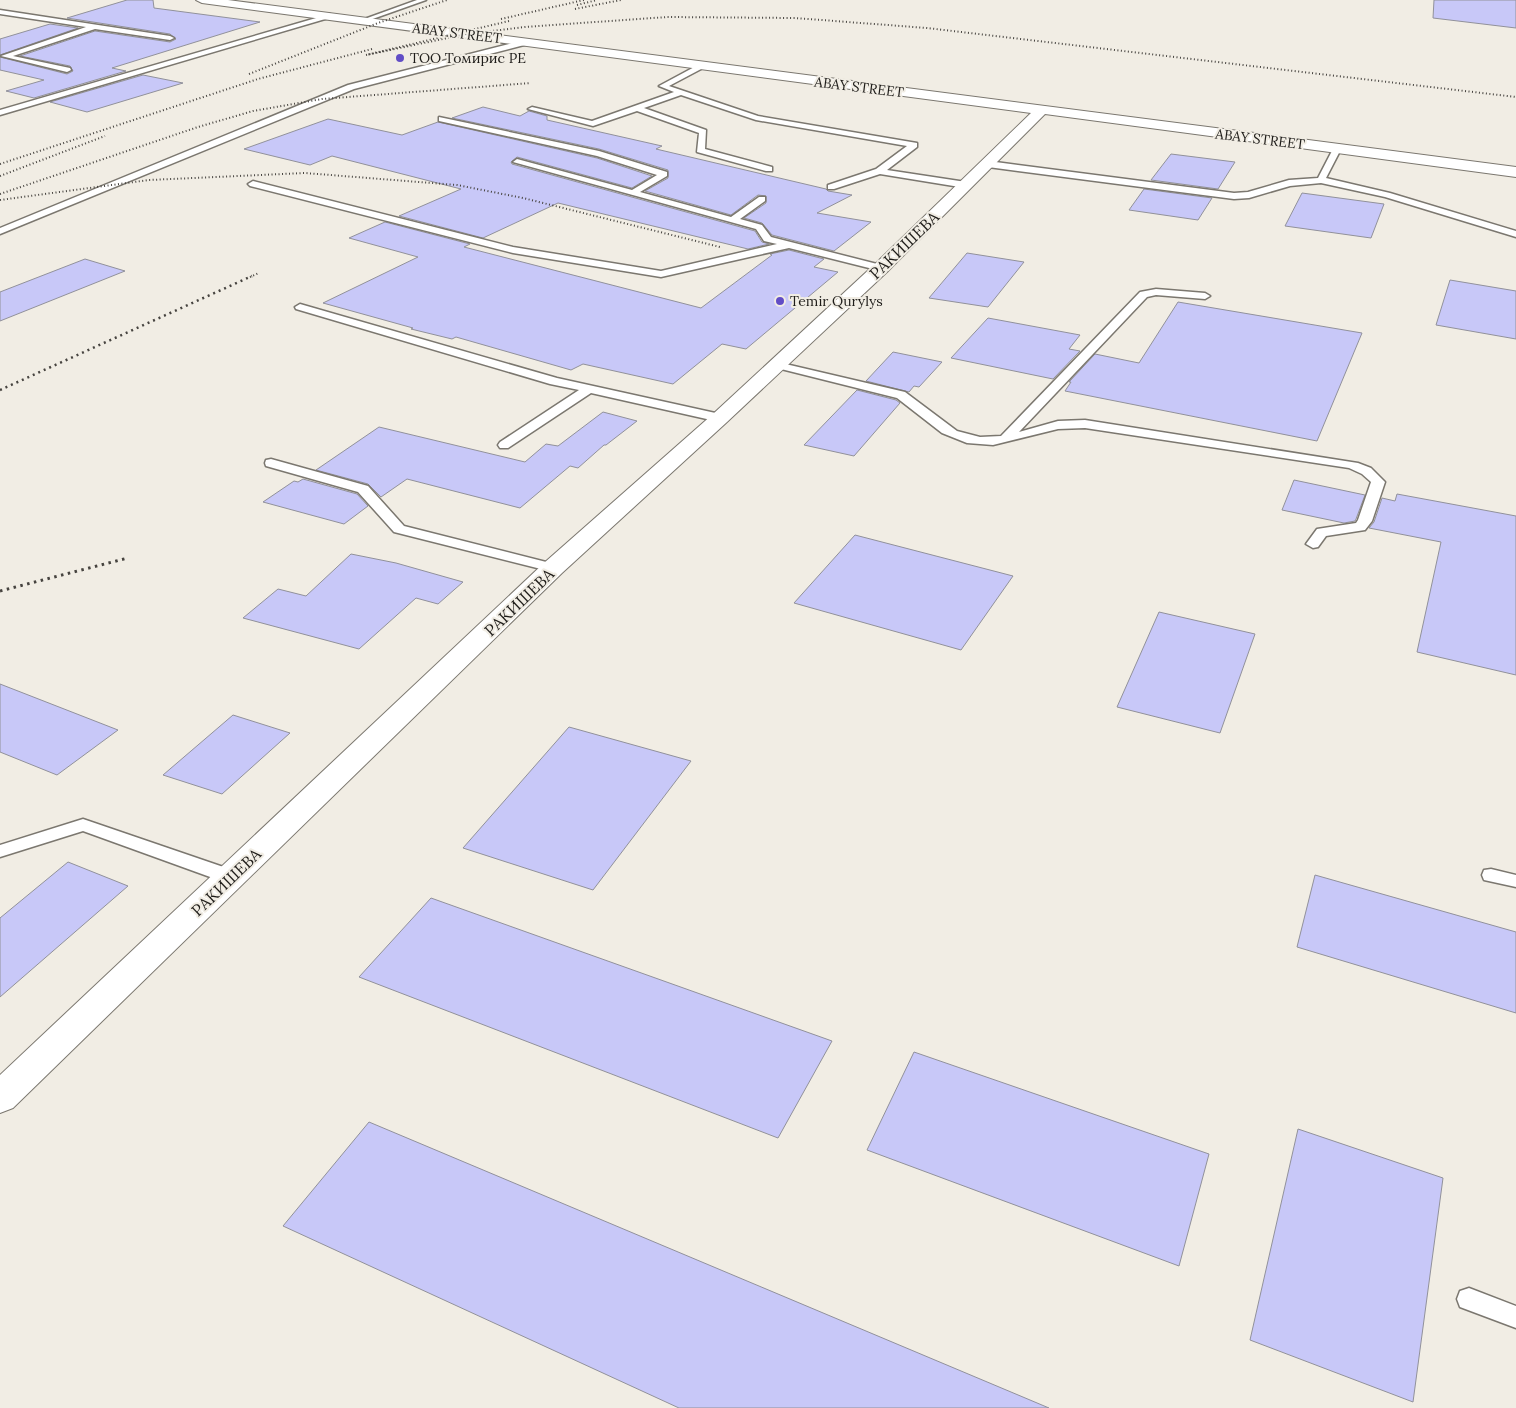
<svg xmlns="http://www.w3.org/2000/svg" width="1516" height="1408" font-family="Lora,serif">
  <rect width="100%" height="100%" fill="#f1ede4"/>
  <path fill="#c8c8f8" stroke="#91919a" d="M 127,0 L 153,0 L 154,8 L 260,22 L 112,68 L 126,71 L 34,98 L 6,91 L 44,80 L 0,70 L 0,57 L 67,74 L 73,71 L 70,66 L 20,56 L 95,31 L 170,42 L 176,39 L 170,34 L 67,18 Z
    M 1434,0 L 1516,0 L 1516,28 L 1433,18 Z
    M 50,24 L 78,28 L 0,55 L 0,39 Z
    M 143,75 L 183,83 L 87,112 L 50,102 Z
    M 483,107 L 520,116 L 529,111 L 547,116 L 547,120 L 662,146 L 656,149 L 826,189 L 828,191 L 852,195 L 817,213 L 871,222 L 834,251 L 772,235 L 762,223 L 744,218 L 766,203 L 766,196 L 758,195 L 731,215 L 645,191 L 668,178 L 668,170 L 599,149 L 452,118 Z
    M 328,119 L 402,135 L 438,122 L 597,158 L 652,176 L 632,188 L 517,157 L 511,162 L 512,164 L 755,231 L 762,242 L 769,244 L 748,249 L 558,203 L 483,238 L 399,216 L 461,189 L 332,156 L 310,165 L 244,149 Z
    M 1171,154 L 1235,162 L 1218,189 L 1151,180 Z
    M 1144,189 L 1212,198 L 1198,220 L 1129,210 Z
    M 1302,193 L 1384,204 L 1371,238 L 1285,226 Z
    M 385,222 L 470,244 L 464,247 L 701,308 L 772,255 L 770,254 L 789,250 L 824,259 L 814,267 L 838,272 L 746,349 L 722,344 L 673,384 L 583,364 L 571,370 L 456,337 L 452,339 L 411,329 L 413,328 L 323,303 L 418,257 L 349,238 Z
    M 967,253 L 1024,262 L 988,307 L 929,298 Z
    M 85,259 L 125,271 L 0,321 L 0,292 Z
    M 1450,280 L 1516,291 L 1516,339 L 1436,325 Z
    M 1178,302 L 1362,333 L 1317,441 L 1065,391 L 1071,382 L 1069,382 L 1095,354 L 1139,363 Z
    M 988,318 L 1080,335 L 1069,349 L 1080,351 L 1053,379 L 951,358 Z
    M 893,352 L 942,362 L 919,387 L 914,386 L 909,392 L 866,381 Z
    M 857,390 L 896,400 L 900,403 L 854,456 L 804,445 Z
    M 603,412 L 637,421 L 606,445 L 604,445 L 578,468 L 570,466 L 520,508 L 407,479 L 381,497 L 368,484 L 316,470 L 379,427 L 525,462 L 546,444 L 558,446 Z
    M 303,479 L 357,494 L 368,506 L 344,524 L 263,502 L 294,481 L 298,482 Z
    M 1294,480 L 1365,495 L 1356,519 L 1355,521 L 1344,523 L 1282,510 Z
    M 1397,494 L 1516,516 L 1516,675 L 1417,652 L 1441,542 L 1369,528 L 1374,522 L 1382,498 L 1395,501 Z
    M 855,535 L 1013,576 L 961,650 L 794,603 Z
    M 351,554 L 396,563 L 463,582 L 438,604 L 416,598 L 359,649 L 243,618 L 278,589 L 306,596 Z
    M 1159,612 L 1255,634 L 1220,733 L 1117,707 Z
    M 0,684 L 118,730 L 57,775 L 0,752 Z
    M 233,715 L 290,733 L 222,794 L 163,775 Z
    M 569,727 L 691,761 L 593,890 L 463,848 Z
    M 68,862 L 128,886 L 0,997 L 0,918 Z
    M 1315,875 L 1516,932 L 1516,1013 L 1297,947 Z
    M 431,898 L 832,1041 L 778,1138 L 359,977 Z
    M 914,1052 L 1209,1154 L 1179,1266 L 867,1150 Z
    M 369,1122 L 1049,1408 L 679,1408 L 283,1226 Z
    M 1298,1129 L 1443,1178 L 1413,1402 L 1250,1340 Z"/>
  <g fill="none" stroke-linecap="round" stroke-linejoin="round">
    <g stroke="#7b776f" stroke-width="3">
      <path id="lane" d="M 417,0 L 426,0 L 364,22 L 359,21 Z
        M 0,10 L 170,36 L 174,38 L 170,40 L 95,29 L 13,56 L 70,68 L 71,70 L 67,72 L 1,56 L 86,27 L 0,14 Z
        M 330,14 L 332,15 L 332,17 L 0,115 L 0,110 Z
        M 525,40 L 529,42 L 528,44 L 354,89 L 0,234 L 0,228 L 348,85 Z
        M 700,64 L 704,66 L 703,68 L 669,86 L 758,116 L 917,143 L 917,147 L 887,170 L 966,182 L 971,185 L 966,188 L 880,174 L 834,189 L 828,189 L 828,185 L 876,169 L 907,146 L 756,120 L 681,95 L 644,108 L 706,130 L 705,149 L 772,167 L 772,171 L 766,171 L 697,152 L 699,133 L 637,111 L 593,126 L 528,109 L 532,107 L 592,121 L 674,92 L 659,86 Z
        M 439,117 L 599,151 L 667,172 L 667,176 L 640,192 L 731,217 L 759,197 L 765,197 L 765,201 L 740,219 L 762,225 L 771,237 L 885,266 L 886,268 L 881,271 L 789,248 L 661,277 L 513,253 L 250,186 L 248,184 L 253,181 L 513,247 L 661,271 L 777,244 L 764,241 L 756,229 L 513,162 L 517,159 L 632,190 L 657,175 L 597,156 L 439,121 Z
        M 1337,146 L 1341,149 L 1326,178 L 1390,193 L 1516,231 L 1516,237 L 1385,197 L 1321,183 L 1290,186 L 1249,198 L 1234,199 L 988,167 L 984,164 L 988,161 L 1234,193 L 1248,192 L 1289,180 L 1318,178 L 1333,149 Z
        M 1156,289 L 1205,293 L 1210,296 L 1205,299 L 1156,295 L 1147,297 L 1019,432 L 1058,421 L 1085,420 L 1358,463 L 1371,468 L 1385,482 L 1372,521 L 1365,530 L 1326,536 L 1318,547 L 1313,548 L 1306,544 L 1317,529 L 1356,523 L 1358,520 L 1371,482 L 1362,474 L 1349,468 L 1085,428 L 1058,429 L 993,445 L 967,443 L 942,433 L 897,398 L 773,367 L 771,365 L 777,362 L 905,392 L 957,431 L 980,437 L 1001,436 L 1140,292 Z
        M 300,304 L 557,378 L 720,414 L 726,418 L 720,422 L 591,393 L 508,448 L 500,448 L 498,445 L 500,442 L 579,390 L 550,384 L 296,309 L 295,307 Z
        M 271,459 L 368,486 L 404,526 L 558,565 L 560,568 L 558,571 L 553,572 L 394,532 L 358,492 L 266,466 L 265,463 L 266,460 Z
        M 83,819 L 238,872 L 240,877 L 238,882 L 231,883 L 224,882 L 83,831 L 0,857 L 0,845 Z
        M 1491,869 L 1516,875 L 1516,887 L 1484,880 L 1482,875 L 1484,870 Z
        M 1469,1288 L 1516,1306 L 1516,1328 L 1460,1307 L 1457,1299 L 1460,1291 Z"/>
    </g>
    <g stroke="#7b776f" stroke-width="2">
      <path id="secondary" d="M 196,0 L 228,0 L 1516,167 L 1516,177 L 1045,114 L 887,272 L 727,422 L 562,573 L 13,1108 L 0,1113 L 0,1075 L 544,563 L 713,414 L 875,264 L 1031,113 L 202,3 Z"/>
    </g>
    <use href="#lane" fill="#fff" fill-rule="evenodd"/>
    <use href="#secondary" fill="#fff" fill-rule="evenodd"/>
    <path stroke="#46433f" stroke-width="2" stroke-dasharray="1 2.5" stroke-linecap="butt" d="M 577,5 L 597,0
      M 575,9 L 621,0
      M 501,19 L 584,0
      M 509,21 L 366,55 L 467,34 L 525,27 L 667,17 L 795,18 L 927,28 L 1516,97
      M 249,74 L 378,23 L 447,0
      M 0,164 L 258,79 L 372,49
      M 0,176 L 105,136
      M 0,194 L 198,127 L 253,111 L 322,99 L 531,83
      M 0,200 L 149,180 L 305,173 L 457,185 L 523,198 L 720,247
      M 250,277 L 259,273"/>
    <path stroke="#46433f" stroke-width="2.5" stroke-dasharray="2 4" stroke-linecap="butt" d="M 0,390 L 252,276"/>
    <path stroke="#46433f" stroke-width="3" stroke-dasharray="2.5 4.5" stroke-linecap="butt" d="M 0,591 L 128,558"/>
  </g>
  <g fill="#614dc6" stroke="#f1ede4" stroke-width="2">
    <circle cx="400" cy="58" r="5"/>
    <circle cx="780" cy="301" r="5"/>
  </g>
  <g text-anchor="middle" stroke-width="4" stroke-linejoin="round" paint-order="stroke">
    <g font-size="14" fill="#1e1c19" stroke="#f1ede4">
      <text transform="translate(457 33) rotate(7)" y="5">ABAY STREET</text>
      <text transform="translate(859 87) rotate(7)" y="5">ABAY STREET</text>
      <text transform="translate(1260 139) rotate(7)" y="5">ABAY STREET</text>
    </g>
    <g font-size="14" fill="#1e1c19" stroke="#f1ede4" text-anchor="start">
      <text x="410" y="63">ТОО Томирис РЕ</text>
      <text x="790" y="306">Temir Qurylys</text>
    </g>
    <g font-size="16" fill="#1e1c19" stroke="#f1ede4">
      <text transform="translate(904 245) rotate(-44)" y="6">РАКИШЕВА</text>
      <text transform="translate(519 602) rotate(-44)" y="6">РАКИШЕВА</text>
      <text transform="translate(226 882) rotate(-44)" y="6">РАКИШЕВА</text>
    </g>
  </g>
</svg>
